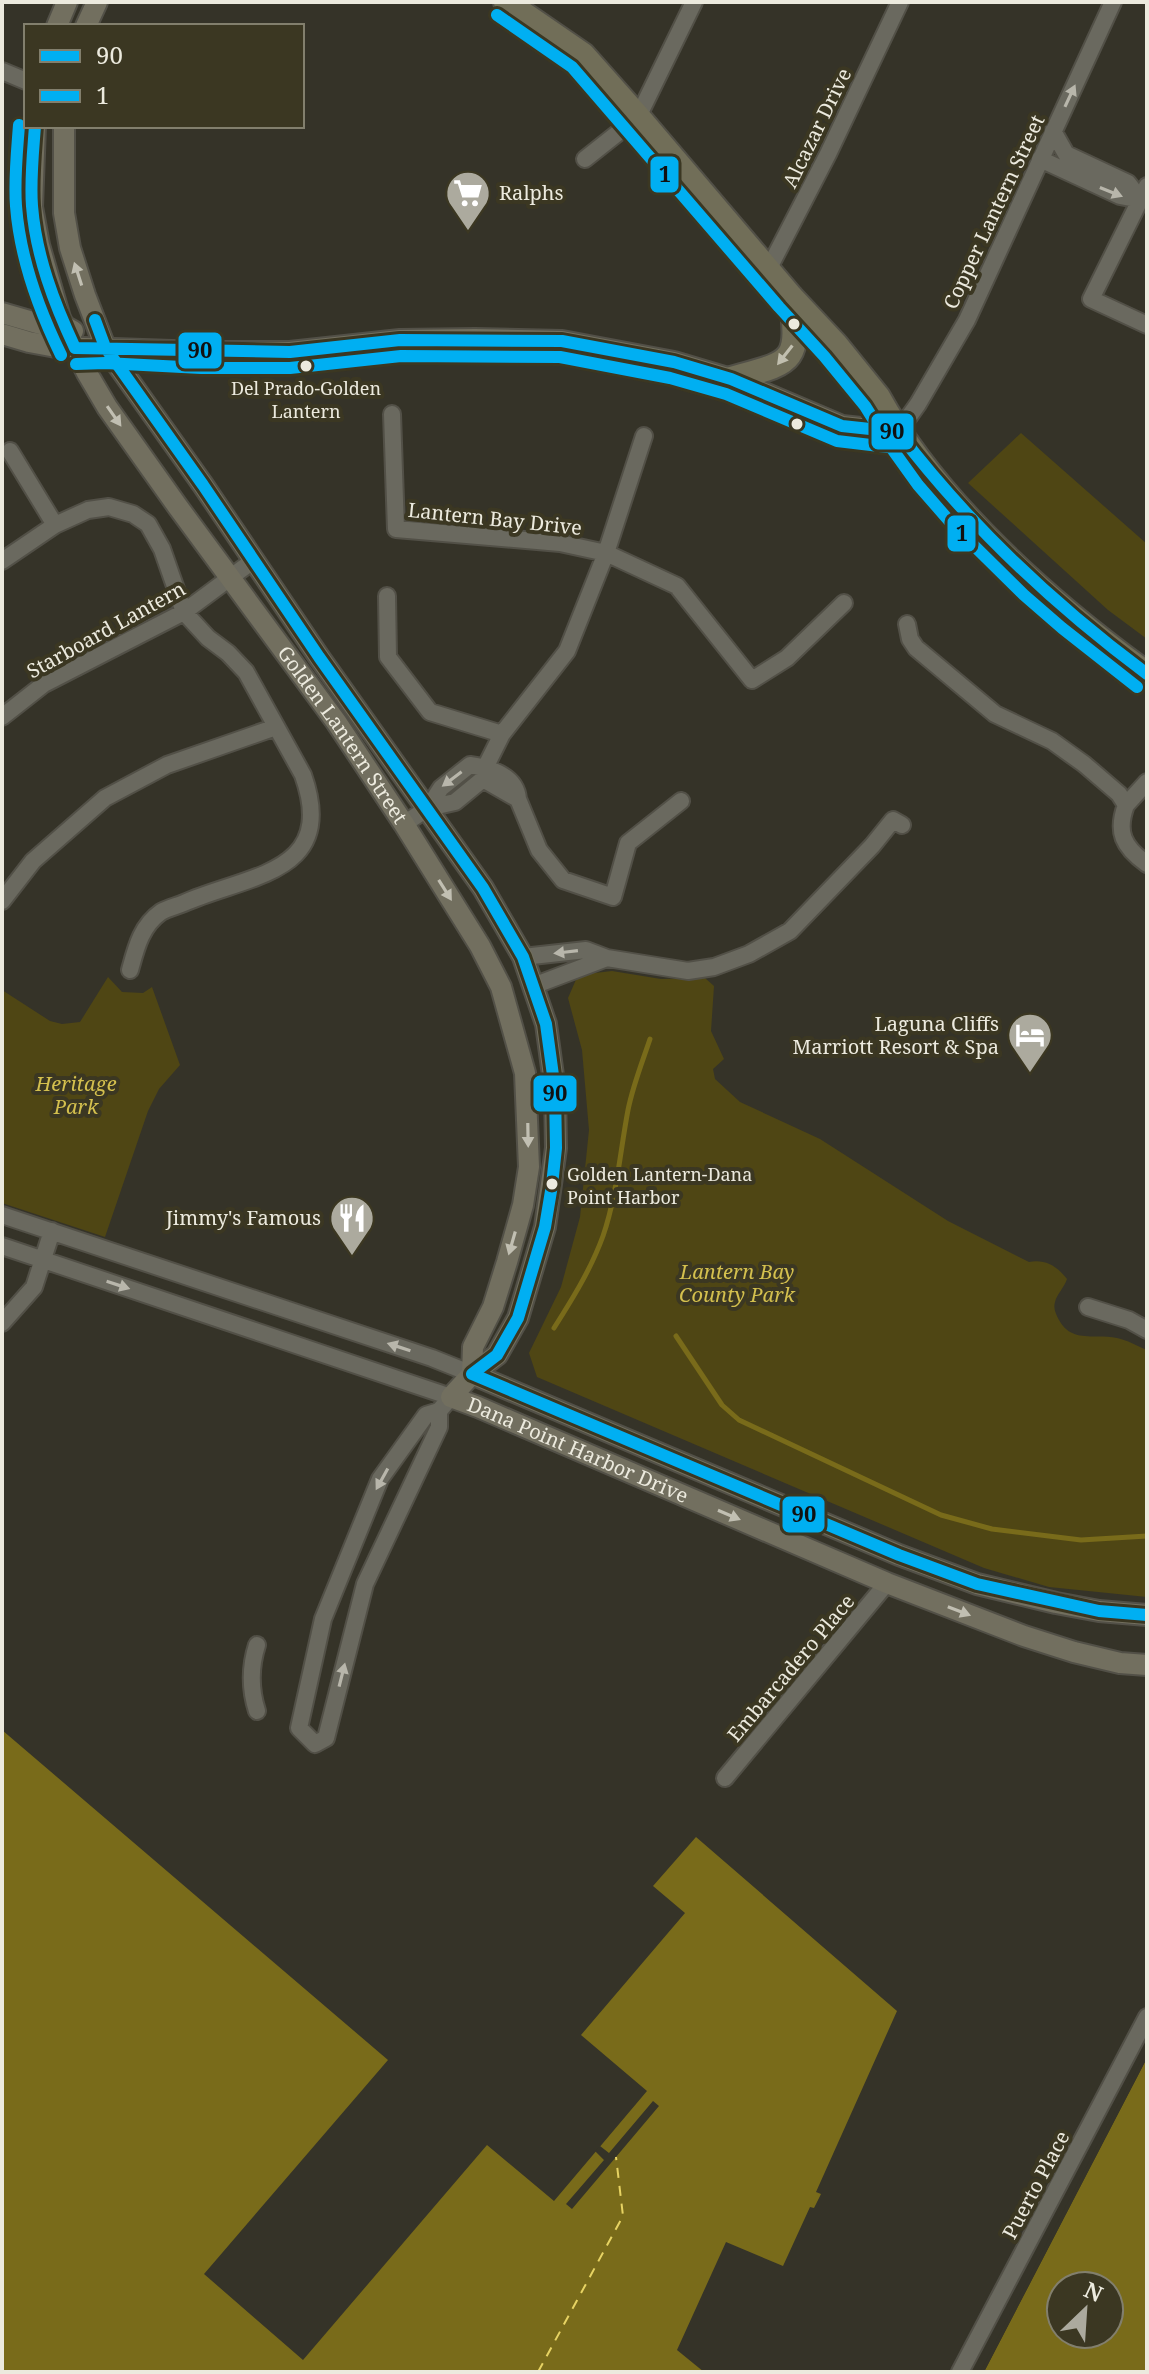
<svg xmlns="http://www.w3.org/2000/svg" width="1149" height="2374" font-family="'Noto Serif',serif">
  <rect width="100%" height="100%" fill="#353328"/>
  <path fill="#4f4614" d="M 1021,433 L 1147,544 L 1147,639 L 1108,610 L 968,483 Z
    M 612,971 L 661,979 L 705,978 L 714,986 L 711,1031 L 724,1059 L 713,1069 L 715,1079 L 740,1102 L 820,1139 L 948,1221 L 1029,1262 C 1045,1259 1057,1266 1067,1279 C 1064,1288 1057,1294 1055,1302 C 1053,1309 1056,1314 1059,1320 C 1072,1344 1096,1333 1117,1338 C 1127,1340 1137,1346 1147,1350 L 1147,1597 L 1049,1587 L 984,1568 L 537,1377 L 529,1353 L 561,1287 L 580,1217 L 589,1130 L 582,1050 L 568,998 L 578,975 Z
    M 108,977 L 122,992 L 143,993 L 152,987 L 180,1065 L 159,1089 L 148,1111 L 105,1237 L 2,1203 L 2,990 L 50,1021 L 62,1024 L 80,1022 Z"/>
  <path fill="#796b1a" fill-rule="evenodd" d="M 2,1730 L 388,2060 L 204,2274 L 303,2360 L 487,2145 L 554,2201 L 647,2091 L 581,2035 L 685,1913 L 653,1886 L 696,1837 L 897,2011 L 816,2192 L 821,2194 L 814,2208 L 810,2207 L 783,2266 L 726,2242 L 677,2350 L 704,2372 L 2,2372 Z
    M 1147,2058 L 1147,2372 L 984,2372 ZM 1061,2286 L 1109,2286 L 1109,2334 L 1061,2334 Z"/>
  <path fill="#353328" d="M 1147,2054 L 1147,2058 L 984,2372 L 980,2372 L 1143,2057 Z
    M 653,2101 L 659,2106 L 616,2157 L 572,2209 L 566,2204 L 604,2160 L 595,2151 L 600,2146 L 609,2153 Z"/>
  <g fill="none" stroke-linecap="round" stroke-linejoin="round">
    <path stroke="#796b1a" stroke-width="5" d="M 554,1328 C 573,1298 591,1269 603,1236 C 617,1195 620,1152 628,1110 C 633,1085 642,1063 650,1039
      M 676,1336 L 722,1405 L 739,1420 L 941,1515 L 992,1529 L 1081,1540 L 1147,1536"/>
    <path stroke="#e7d363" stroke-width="2" stroke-dasharray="10 8" stroke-linecap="butt" d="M 538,2372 L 623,2216 L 616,2157"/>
    <g stroke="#525047" stroke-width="20">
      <path id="minor" d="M 2,71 L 26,81
        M 585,159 L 638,117 L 694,2
        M 1040,159 L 1120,196 L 1141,200 L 1128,183 L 1066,154 L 1053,131
        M 1147,186 L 1091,299 L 1147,325
        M 768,270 L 828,154 L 900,2
        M 392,414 L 396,529 L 560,543 L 606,553 L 677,586 L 752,680 L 787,658 L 844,603
        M 898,432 L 918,404 L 967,320 L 1113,2
        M 10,451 L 55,525
        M 2,561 L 55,525 L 88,510 L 109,507 L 133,514 L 148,524 L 162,549 L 184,612 L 208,638 L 228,653 L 246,672 L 303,775 C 338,874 250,874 184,903 C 177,906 168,908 161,912 C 141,926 136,948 130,970
        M 387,596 L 388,657 L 430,712 L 502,734
        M 907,624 L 910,639 L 916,648 L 995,714 L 1052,741 L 1084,764 L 1119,794 L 1126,805 C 1116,832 1123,847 1147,864
        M 2,717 L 44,684 L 184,612 L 254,560
        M 483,779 L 518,799
        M 1126,805 L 1147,782
        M 428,808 L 455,802 L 483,779 L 485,768 L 502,734 L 567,651 L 606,553 L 644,436
        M 404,824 L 428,808 L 441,788 L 470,765 C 490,768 516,775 518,799 L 539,850 L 563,880 L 613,897 L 628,843 L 681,801
        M 2,901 L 33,861 L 105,798 L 167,765 L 276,727
        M 523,957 L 586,950 L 607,958 L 688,971 L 714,967 L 749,954 L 790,931 L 872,846 L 893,820 L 902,825
        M 533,986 L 607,958
        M 2,1215 L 432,1358 L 472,1374
        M 2,1246 L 451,1397 L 439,1411 L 426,1415 L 380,1479 L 323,1619 L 299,1728 L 315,1744 L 326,1738 L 365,1584 L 439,1427 L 439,1411
        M 1088,1307 L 1129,1320 L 1147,1330
        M 2,1323 L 34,1287 L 52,1231
        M 257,1645 C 250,1667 250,1689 257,1711
        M 725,1778 L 887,1583
        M 960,2372 L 1147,2017"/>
    </g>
    <g stroke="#525047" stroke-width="24">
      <g id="major">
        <path d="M 57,26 L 67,2"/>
        <path d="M 86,26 L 97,2"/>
        <path id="s1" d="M 35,126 L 32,207 L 39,245 L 60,318 L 87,373 L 107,407 L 178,507 L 337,723 L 404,824 L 480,946 L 501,987 L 525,1073 L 529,1167 L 523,1205 L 507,1262 L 493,1307 L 473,1347 L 472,1374"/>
        <path id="s2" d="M 64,126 L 64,213 L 70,248 L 85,295 L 105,347 L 203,485 L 319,657 L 483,888 L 523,957 L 546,1024 L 555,1090 L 556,1148 L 545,1227 L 518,1318 L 497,1355 L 472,1374 L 451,1397 L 478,1407 L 887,1583 L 1024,1636 L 1074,1652 L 1120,1663 L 1147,1665"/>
        <path d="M 2,313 L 40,324 L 64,326 L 73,331"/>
        <path d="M 2,334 L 29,342 L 56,347 L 201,352 L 290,352 L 400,340 L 475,339 L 562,341 L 674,362 L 731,379 L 842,426 L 898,432"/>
        <path d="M 472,1374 L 899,1555 L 977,1584 L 1056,1603 L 1099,1611 L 1147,1615"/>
      </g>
    </g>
    <g stroke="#525047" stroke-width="28">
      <path id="highway" d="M 506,2 L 583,55 L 638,117 L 791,297 L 836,345 L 878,397 C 937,504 1049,603 1147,674
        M 731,379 C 792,362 801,364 791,297"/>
    </g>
    <use href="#minor" stroke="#6a695f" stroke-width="16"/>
    <use href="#major" stroke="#726f5f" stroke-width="20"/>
    <use href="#highway" stroke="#716e58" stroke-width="24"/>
    <g stroke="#3b3722" stroke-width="18">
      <path id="bus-1" d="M 35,126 C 33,153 30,180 32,206 C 36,256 54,303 75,348 L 290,352 L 400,340 L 562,341 L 674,362 L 731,379 L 842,426 L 898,432 C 969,525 1053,604 1147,674
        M 95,320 L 105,347 L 203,485 L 319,657 L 483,888 L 523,957 L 546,1024 L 555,1090 L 556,1148 L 552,1185 L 545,1227 L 518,1318 L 497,1355 L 472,1374
        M 472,1374 L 899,1555 L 977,1584 L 1099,1611 L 1147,1615"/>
    </g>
    <g stroke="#3b3722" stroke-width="18">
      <path id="bus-2" d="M 497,15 L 572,67 L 779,307 L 824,356 L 865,406 L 890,446 L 918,485 L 952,524 L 1024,595 L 1062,628 L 1137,687
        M 19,125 C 17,152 14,179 16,206 C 20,258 38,308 61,355
        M 76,364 L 105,363 L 201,368 L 290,368 L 401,356 L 560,357 L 670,378 L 726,394 L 837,441 L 896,448"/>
    </g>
    <use href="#bus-1" stroke="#00aff2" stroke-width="12"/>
    <use href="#bus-2" stroke="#00aff2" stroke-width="12"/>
  </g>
  <defs><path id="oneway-solid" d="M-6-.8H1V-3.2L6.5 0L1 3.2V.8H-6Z" transform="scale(2)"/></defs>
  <g fill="#b8b6ab">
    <use href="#oneway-solid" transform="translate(1070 96) rotate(-65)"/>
    <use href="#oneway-solid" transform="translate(1111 192) rotate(22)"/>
    <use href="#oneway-solid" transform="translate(452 779) rotate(143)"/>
    <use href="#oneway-solid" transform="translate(566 952) rotate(173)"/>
    <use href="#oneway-solid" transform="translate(118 1285) rotate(18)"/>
    <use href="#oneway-solid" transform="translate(399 1347) rotate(-162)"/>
    <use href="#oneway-solid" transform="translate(382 1479) rotate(119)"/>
    <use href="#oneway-solid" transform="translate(342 1675) rotate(-76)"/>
  </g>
  <g fill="#c1bfb2">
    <use href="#oneway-solid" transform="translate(78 274) rotate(-108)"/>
    <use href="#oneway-solid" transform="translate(114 416) rotate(55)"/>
    <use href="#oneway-solid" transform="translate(445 890) rotate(58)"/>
    <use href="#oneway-solid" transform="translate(528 1135) rotate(89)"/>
    <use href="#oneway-solid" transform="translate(512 1243) rotate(106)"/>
    <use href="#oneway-solid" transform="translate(729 1515) rotate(23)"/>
    <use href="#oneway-solid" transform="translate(959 1611) rotate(21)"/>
  </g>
  <use fill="#c1bfaf" href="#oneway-solid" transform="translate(785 355) rotate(128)"/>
  <defs>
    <g id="supermarket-pin" transform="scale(2.3)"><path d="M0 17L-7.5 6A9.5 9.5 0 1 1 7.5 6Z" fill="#acaa9e" stroke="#3b3722"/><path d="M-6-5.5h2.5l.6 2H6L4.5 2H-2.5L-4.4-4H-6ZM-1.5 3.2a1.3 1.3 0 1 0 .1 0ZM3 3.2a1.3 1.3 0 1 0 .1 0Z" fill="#fff"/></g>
    <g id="hotel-pin" transform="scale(2.3)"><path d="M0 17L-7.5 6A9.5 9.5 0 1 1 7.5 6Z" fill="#acaa9e" stroke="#3b3722"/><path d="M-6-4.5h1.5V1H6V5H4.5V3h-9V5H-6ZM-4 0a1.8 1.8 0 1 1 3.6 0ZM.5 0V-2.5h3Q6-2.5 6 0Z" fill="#fff"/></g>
    <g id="restaurant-pin" transform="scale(2.3)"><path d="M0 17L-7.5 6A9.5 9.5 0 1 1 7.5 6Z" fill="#acaa9e" stroke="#3b3722"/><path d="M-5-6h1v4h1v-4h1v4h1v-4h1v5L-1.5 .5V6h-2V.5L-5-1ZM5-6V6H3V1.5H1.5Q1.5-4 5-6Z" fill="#fff"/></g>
  </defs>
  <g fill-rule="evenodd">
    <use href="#supermarket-pin" x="468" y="193"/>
    <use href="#hotel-pin" x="1030" y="1035"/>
    <use href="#restaurant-pin" x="352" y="1218"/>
  </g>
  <g fill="#eceade" stroke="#3b3722" stroke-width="3">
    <circle cx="794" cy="324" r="7"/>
    <circle cx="306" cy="366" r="7"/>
    <circle cx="797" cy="424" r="7"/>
    <circle cx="552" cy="1184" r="7"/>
  </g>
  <g text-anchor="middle" stroke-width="8" stroke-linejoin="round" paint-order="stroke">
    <g font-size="18" fill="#eceade" stroke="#3b3722">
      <text x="306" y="395">Del Prado-Golden<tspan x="306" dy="23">Lantern</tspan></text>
      <text x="567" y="1181" text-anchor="start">Golden Lantern-Dana<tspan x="567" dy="23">Point Harbor</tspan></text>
    </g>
    <g font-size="20" fill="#eceade" stroke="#3b3722">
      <text transform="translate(817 128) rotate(-64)" y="7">Alcazar Drive</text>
      <text transform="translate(994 212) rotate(-65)" y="7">Copper Lantern Street</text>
      <text transform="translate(495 519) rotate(6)" y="7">Lantern Bay Drive</text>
      <text transform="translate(106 630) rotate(-29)" y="7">Starboard Lantern</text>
      <text dy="7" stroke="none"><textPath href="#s1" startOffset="700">Golden Lantern Street</textPath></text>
      <text dy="7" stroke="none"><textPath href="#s2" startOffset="1580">Dana Point Harbor Drive</textPath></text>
      <text transform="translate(791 1668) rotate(-50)" y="7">Embarcadero Place</text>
      <text transform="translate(1036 2185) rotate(-62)" y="7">Puerto Place</text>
    </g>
    <g font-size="20" fill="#eceade" stroke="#3b3722" text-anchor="end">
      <text x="499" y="200" text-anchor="start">Ralphs</text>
      <text x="999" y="1031">Laguna Cliffs<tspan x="999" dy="23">Marriott Resort &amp; Spa</tspan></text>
      <text x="321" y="1225">Jimmy's Famous</text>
    </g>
    <g font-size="20" font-style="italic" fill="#d4c04e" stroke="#3b3722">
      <text x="76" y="1091">Heritage<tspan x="76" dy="23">Park</tspan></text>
      <text x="737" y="1279">Lantern Bay<tspan x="737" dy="23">County Park</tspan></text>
    </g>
  </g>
  <g stroke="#3b3722" stroke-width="3">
    <rect x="649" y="155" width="31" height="39" rx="8" fill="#00aff2"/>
    <rect x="177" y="331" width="46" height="39" rx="8" fill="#00aff2"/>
    <rect x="870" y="412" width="45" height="39" rx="8" fill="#00aff2"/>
    <rect x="946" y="514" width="31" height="39" rx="8" fill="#00aff2"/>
    <rect x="532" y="1074" width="46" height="39" rx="8" fill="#00aff2"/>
    <rect x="781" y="1495" width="45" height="39" rx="8" fill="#00aff2"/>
  </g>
  <g font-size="22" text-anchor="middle" font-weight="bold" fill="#111">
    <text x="665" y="182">1</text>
    <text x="200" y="358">90</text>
    <text x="892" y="439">90</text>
    <text x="962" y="541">1</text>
    <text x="555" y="1101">90</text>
    <text x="804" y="1522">90</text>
  </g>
  <rect width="1149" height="2374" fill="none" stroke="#eceade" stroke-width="8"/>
  <rect x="24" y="24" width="280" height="104" fill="#3b3722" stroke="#827f6d" stroke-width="2"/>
  <rect x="40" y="50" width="40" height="12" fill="#00aff2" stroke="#827f6d" stroke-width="2"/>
  <text x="96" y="64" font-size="24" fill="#eceade">90</text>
  <rect x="40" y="90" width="40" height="12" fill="#00aff2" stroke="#827f6d" stroke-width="2"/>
  <text x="96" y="104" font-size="24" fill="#eceade">1</text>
  <g transform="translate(1085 2310) rotate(25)"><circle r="38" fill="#3b3722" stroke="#827f6d" stroke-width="2"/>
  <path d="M0-6L14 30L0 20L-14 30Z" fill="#acaa9e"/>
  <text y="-12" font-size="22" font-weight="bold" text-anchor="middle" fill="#eceade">N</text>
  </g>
</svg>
